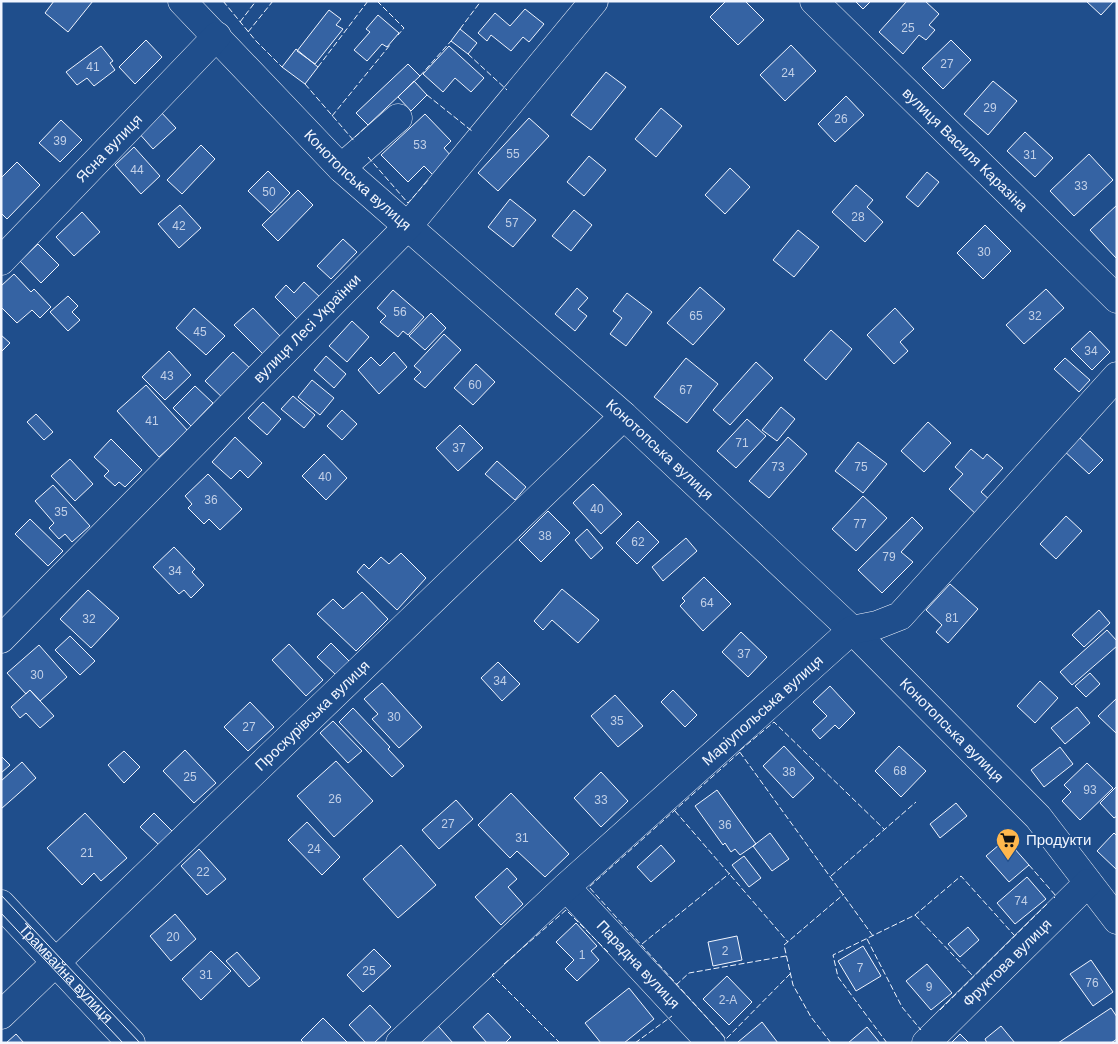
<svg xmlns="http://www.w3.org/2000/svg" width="1118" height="1044" font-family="Arial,sans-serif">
  <rect width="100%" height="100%" fill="#1f4e8c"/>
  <path fill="#3563a3" stroke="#f2f6ff" d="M 54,1 L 93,1 L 68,32 L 45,13 Z
    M 726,1 L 745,1 L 764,20 L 738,45 L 710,17 Z
    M 855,1 L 871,1 L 863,9 Z
    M 907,1 L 925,1 L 939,14 L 929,25 L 935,30 L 926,40 L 919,35 L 903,54 L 879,32 Z
    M 1086,1 L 1114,1 L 1101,15 Z
    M 525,9 L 544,24 L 529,42 L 523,37 L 511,51 L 491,35 L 487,41 L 478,33 L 495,13 L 510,26 Z
    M 329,10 L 341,19 L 336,25 L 343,29 L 315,64 L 297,51 Z
    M 378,15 L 399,33 L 387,47 L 382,44 L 367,61 L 354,50 L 370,32 L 366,29 Z
    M 460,29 L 477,43 L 468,54 L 451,41 Z
    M 146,40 L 162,57 L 135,84 L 119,67 Z
    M 951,40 L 971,60 L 943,89 L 922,68 Z
    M 791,45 L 816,71 L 785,101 L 760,75 Z
    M 101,46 L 113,61 L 110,63 L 115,70 L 94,86 L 87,78 L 77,85 L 66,72 Z
    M 449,46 L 484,78 L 471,92 L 455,78 L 443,92 L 423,74 Z
    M 296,49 L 318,67 L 305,84 L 282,67 Z
    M 408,64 L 420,76 L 368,125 L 356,113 Z
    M 606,72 L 626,87 L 591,130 L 571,115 Z
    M 414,81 L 427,95 L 411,111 L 398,97 Z
    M 993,81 L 1017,101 L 988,135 L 964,114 Z
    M 846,96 L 864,115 L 835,142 L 818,124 Z
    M 661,108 L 682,126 L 656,157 L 635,139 Z
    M 159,110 L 176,128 L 153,149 L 137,131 Z
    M 425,114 L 451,141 L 444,148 L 452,157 L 433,175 L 424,166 L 408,182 L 381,155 Z
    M 529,118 L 549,136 L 498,191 L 478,173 Z
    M 61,120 L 82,140 L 60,162 L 39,143 Z
    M 1025,132 L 1053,158 L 1035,177 L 1007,151 Z
    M 201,145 L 215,159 L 182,194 L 167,180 Z
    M 134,147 L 160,176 L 141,194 L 115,165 Z
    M 1089,154 L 1113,180 L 1074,216 L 1050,191 Z
    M 589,156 L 606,170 L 584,196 L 567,182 Z
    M 17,162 L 40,185 L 7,219 L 1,213 L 1,178 Z
    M 730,168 L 750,187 L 725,214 L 705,195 Z
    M 268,171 L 290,193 L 271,213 L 248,191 Z
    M 927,172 L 939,182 L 918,207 L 906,197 Z
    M 856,185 L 873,200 L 867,207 L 883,222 L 865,242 L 832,212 Z
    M 298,190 L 313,205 L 278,241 L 262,225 Z
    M 510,199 L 536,220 L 513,247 L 488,227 Z
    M 180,205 L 201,228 L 179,248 L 158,224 Z
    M 1117,205 L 1117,258 L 1116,258 L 1090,230 Z
    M 574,210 L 592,225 L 571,251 L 552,236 Z
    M 82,212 L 100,232 L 74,256 L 56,237 Z
    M 985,225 L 1011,251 L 983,279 L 957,253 Z
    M 798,230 L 819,247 L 794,277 L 773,260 Z
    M 343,239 L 357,252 L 331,279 L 317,266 Z
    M 38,244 L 59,265 L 41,283 L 20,261 Z
    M 14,274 L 31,292 L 34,289 L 51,307 L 40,318 L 32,310 L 17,323 L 1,307 L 1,286 Z
    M 304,282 L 323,300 L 301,323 L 275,297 L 286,285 L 294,293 Z
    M 700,287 L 725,309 L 693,345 L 667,323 Z
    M 577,288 L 588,298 L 578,309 L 587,316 L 575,331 L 555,314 Z
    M 1046,289 L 1064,308 L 1024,344 L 1006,325 Z
    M 393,290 L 424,317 L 408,335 L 403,331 L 398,337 L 380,322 L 386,316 L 377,308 Z
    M 627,293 L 652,312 L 626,346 L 610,334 L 622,318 L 613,311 Z
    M 68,296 L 78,306 L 72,312 L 80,320 L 68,331 L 50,312 Z
    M 194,308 L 225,336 L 206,355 L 176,328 Z
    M 253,308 L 281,337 L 263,354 L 234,325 Z
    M 895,308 L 914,329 L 900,342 L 908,351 L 894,364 L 867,335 Z
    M 431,313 L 446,328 L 425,350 L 409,336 Z
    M 352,321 L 369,337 L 347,362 L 329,346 Z
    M 831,330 L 852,349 L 826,380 L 804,360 Z
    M 1090,331 L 1110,352 L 1092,370 L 1071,349 Z
    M 444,334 L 461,350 L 425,388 L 414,379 L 421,372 L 414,366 Z
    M 1,335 L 10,343 L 1,352 Z
    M 169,351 L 191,375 L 165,400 L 142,377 Z
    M 233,352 L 254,372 L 226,401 L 205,381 Z
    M 394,352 L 407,367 L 379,394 L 358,370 L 371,357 L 380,366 Z
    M 326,356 L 346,374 L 334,388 L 314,370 Z
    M 686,358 L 718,384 L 687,423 L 654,397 Z
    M 1065,358 L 1090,380 L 1079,392 L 1054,369 Z
    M 756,362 L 773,378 L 730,425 L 713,410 Z
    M 476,364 L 495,382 L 473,405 L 454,388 Z
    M 312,380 L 334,398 L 320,415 L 298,397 Z
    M 146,385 L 188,431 L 159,457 L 117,411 Z
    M 195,386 L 213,403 L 191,426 L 173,408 Z
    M 293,396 L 315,415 L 304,428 L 281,409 Z
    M 263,402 L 281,419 L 267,435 L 248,418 Z
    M 781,407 L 795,419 L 777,441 L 762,430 Z
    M 342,410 L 357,424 L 342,440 L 327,426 Z
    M 36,414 L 53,432 L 44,440 L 27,422 Z
    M 747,419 L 766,436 L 736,468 L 717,451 Z
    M 928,422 L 951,443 L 924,472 L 901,451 Z
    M 460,425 L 483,448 L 458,471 L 436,448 Z
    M 1076,434 L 1103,460 L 1089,474 L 1062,449 Z
    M 235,437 L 262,463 L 248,478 L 240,470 L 231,479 L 212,462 Z
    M 788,437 L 807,454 L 769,498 L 749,481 Z
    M 111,439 L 142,470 L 125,487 L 119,482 L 115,486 L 104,476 L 109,471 L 94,457 Z
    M 858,442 L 887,464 L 863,493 L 835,471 Z
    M 971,449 L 983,459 L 987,454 L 1003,468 L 981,492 L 991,501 L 978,516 L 949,489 L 963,474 L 955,467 Z
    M 324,454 L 347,478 L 326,500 L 302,476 Z
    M 70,459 L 93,484 L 75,501 L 51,476 Z
    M 497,461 L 526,487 L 515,500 L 485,474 Z
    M 208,474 L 242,509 L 220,530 L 209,519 L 204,524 L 188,508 L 192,504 L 185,496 Z
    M 593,484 L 622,514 L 601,534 L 573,503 Z
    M 53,485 L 90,526 L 72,542 L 65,534 L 59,539 L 49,528 L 54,523 L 35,501 Z
    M 863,496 L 887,518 L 856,551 L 832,529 Z
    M 548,511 L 570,533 L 541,562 L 519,540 Z
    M 1066,516 L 1082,531 L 1056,559 L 1040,544 Z
    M 912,517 L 923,528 L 901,552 L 913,562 L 882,593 L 858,570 Z
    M 30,519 L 63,551 L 48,566 L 15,534 Z
    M 638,521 L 659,542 L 637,564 L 616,543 Z
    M 587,529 L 603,548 L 591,559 L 575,540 Z
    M 686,538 L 697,551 L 663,581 L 652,567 Z
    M 174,547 L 195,569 L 192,572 L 204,585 L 191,598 L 184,590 L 179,594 L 153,567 Z
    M 401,553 L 426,578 L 397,610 L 357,572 L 364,564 L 369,569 L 381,557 L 389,564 Z
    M 704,577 L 731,604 L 703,631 L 680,606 L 685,601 L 682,598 Z
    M 950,584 L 978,609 L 948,643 L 936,632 L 942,625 L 926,610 Z
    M 562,589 L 599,620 L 578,643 L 552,620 L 543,630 L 534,621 Z
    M 88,590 L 119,618 L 91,648 L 60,619 Z
    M 362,592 L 388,619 L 356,651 L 317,614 L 333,599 L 343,609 Z
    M 1099,610 L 1110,623 L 1084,647 L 1072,635 Z
    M 1107,630 L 1117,641 L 1117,646 L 1072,685 L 1060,672 Z
    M 741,632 L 767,657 L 748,677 L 722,652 Z
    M 70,636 L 95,661 L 80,675 L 55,650 Z
    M 331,643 L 349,661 L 336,675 L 317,657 Z
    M 289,644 L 323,680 L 306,696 L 272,660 Z
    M 39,645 L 67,677 L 40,701 L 30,690 L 26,694 L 7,673 Z
    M 498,662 L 520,684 L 502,701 L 481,678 Z
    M 1090,673 L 1100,684 L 1086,697 L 1075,686 Z
    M 1040,681 L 1058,698 L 1035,723 L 1017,706 Z
    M 382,683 L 422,727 L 399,748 L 372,719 L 378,714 L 364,699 Z
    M 830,686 L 855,713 L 839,729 L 835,725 L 820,739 L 812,730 L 827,716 L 813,702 Z
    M 30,690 L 54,716 L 40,728 L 26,713 L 20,718 L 11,707 Z
    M 673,690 L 697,715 L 685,727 L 661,702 Z
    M 615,695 L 643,726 L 618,747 L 591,716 Z
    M 1117,698 L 1117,734 L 1098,716 Z
    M 250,702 L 274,727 L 248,751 L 224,727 Z
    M 1077,707 L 1090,723 L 1065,744 L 1051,728 Z
    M 353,708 L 390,747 L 388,749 L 404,766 L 392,777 L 339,722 Z
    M 333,721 L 362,751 L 348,763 L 320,733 Z
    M 784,746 L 814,778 L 793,798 L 763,766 Z
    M 899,746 L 926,771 L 901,797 L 875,771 Z
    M 1060,747 L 1073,764 L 1044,787 L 1031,770 Z
    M 185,750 L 216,783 L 194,803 L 163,771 Z
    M 124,751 L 140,767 L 124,783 L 108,765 Z
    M 1,756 L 10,765 L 1,773 Z
    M 336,761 L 373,801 L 334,837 L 297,796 Z
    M 22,762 L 36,778 L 1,809 L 1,781 Z
    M 1087,763 L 1113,788 L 1080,820 L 1062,801 L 1071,792 L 1064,785 Z
    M 601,772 L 628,801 L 601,827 L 574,798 Z
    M 1117,786 L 1117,816 L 1114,818 L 1100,803 Z
    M 717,790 L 756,844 L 740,855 L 735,849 L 731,852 L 725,843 L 723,845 L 695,806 Z
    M 511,793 L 569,854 L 545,877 L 517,851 L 510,858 L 478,825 Z
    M 456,800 L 473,819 L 439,849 L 422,830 Z
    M 956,803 L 967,816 L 940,838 L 930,824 Z
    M 85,813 L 127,858 L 101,881 L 94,873 L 82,885 L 47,848 Z
    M 154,813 L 172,831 L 159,845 L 140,827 Z
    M 307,822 L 340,857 L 322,875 L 288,840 Z
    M 770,833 L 789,859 L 772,871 L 753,846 Z
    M 1114,833 L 1117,836 L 1117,870 L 1097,851 Z
    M 1006,839 L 1029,865 L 1009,882 L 986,856 Z
    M 401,845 L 436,885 L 398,918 L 363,879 Z
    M 661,845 L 675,861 L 651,882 L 637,867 Z
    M 199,849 L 226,879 L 207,895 L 181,866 Z
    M 744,856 L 761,878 L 749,887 L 732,865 Z
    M 507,868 L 517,879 L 508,887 L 523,904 L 501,925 L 475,897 Z
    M 1027,877 L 1046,899 L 1015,924 L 997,903 Z
    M 175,914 L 196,939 L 171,961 L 150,936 Z
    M 576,923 L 597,946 L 591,951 L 599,960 L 577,981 L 565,969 L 574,960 L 556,942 Z
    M 968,927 L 979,940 L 960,957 L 948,944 Z
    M 737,936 L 742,960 L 713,966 L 708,942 Z
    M 863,946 L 881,976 L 856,991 L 838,961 Z
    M 374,949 L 391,966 L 363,992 L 347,975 Z
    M 211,951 L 231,971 L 201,1000 L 182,979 Z
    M 237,952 L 260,978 L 249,987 L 226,961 Z
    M 1091,960 L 1113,992 L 1093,1006 L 1070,974 Z
    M 927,964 L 952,993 L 931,1010 L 906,981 Z
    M 727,976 L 752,1002 L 729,1025 L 703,999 Z
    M 629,988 L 654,1019 L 624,1043 L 601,1043 L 585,1023 Z
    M 370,1005 L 391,1027 L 374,1043 L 366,1043 L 349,1025 Z
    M 1111,1008 L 1117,1017 L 1117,1039 L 1111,1043 L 1058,1043 Z
    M 488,1013 L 511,1037 L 505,1043 L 487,1043 L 473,1027 Z
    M 323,1018 L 348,1043 L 304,1043 L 301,1040 Z
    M 433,1020 L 453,1043 L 405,1043 Z
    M 762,1022 L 778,1043 L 739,1043 L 738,1042 Z
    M 1001,1026 L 1015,1043 L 987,1043 L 985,1039 Z
    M 867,1027 L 880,1043 L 848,1043 Z
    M 16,1034 L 24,1043 L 6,1043 Z
    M 960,1034 L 969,1043 L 951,1043 Z"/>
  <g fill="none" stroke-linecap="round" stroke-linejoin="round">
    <g stroke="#f2f6ff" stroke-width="29">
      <g id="minor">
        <path id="s1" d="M 182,1 L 341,168 L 624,416 L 852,630 L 1038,817 L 1117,920"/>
        <path id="s2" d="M 814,1 L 1117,299"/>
        <path d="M 341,168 L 398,118"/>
        <path id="s3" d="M 1,261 L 217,36"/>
        <path id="s4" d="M 1,639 L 408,226 L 594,1"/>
        <path id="s5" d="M 566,887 L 711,1043"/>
        <path id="s6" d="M 1,904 L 131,1043"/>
        <path id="s7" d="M 1,1015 L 624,416"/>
        <path id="s8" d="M 400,1043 L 566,887 L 852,630 L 877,625 L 900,616 L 1117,376"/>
        <path id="s9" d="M 926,1043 L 1088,883"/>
      </g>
    </g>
    <use href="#minor" stroke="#1f4e8c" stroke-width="28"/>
    <path stroke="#f2f6ff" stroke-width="1" d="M 1,895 L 140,1043
      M 1,913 L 123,1043"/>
    <path stroke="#f2f6ff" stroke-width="1" stroke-dasharray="6 2.5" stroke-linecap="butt" d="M 223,1 L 256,41 L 282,67
      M 377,1 L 404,28 L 398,35
      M 240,22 L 256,1
      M 460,29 L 481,1
      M 248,32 L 273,1
      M 468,54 L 507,90
      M 318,67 L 368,1
      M 420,76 L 451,41
      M 305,84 L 355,142
      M 427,95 L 472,131
      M 332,116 L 390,45
      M 355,137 L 368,125
      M 368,157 L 408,203 L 429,179
      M 740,752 L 589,887 L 726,1039 L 791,973
      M 675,811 L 788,942
      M 1029,865 L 1056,896 L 1054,898
      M 831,876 L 916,802
      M 915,915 L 973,976
      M 873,936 L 739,751 L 774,722 L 885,830
      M 867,939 L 902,1007 L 921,1030
      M 642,944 L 730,873
      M 504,964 L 566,910 L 608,952
      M 494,973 L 492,975 L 560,1043
      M 676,985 L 689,973 L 786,956
      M 940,1010 L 1048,903
      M 635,1043 L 672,1016
      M 831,1043 L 811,1017 L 793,985 L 784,945 L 844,894
      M 887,1043 L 838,977 L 833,955 L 915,915 L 961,876 L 1014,935"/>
  </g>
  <defs>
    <g id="supermarket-pin" transform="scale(1.25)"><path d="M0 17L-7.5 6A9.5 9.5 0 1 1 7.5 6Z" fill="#ffb74d" stroke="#1f4e8c"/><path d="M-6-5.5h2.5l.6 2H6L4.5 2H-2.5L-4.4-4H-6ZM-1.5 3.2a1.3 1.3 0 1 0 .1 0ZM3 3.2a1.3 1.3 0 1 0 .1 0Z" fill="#111"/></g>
  </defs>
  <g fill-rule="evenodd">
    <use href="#supermarket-pin" x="1008" y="840"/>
  </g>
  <g text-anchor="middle" stroke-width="4" stroke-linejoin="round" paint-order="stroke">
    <g font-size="12" fill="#c3d1e8">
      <text x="908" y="32">25</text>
      <text x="947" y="68">27</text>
      <text x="93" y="71">41</text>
      <text x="788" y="77">24</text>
      <text x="990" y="112">29</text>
      <text x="841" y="123">26</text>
      <text x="60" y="145">39</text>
      <text x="420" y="149">53</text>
      <text x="513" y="158">55</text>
      <text x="1030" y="159">31</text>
      <text x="137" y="174">44</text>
      <text x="1081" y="190">33</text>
      <text x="269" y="196">50</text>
      <text x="858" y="221">28</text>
      <text x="512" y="227">57</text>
      <text x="179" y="230">42</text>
      <text x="984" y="256">30</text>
      <text x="400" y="316">56</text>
      <text x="696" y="320">65</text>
      <text x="1035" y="320">32</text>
      <text x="200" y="336">45</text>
      <text x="1091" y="355">34</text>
      <text x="167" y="380">43</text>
      <text x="475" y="389">60</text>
      <text x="686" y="394">67</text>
      <text x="152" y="425">41</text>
      <text x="742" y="447">71</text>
      <text x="459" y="452">37</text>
      <text x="778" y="471">73</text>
      <text x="861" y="471">75</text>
      <text x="325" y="481">40</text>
      <text x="211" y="504">36</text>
      <text x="597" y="513">40</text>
      <text x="61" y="516">35</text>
      <text x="860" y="528">77</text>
      <text x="545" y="540">38</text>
      <text x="638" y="546">62</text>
      <text x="889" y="561">79</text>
      <text x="175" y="575">34</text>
      <text x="707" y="607">64</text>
      <text x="952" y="622">81</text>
      <text x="89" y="623">32</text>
      <text x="744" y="658">37</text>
      <text x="37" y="679">30</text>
      <text x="500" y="685">34</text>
      <text x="394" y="721">30</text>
      <text x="617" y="725">35</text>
      <text x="249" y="731">27</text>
      <text x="900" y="775">68</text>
      <text x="789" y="776">38</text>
      <text x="190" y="781">25</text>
      <text x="1090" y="794">93</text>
      <text x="335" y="803">26</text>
      <text x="601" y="804">33</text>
      <text x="448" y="828">27</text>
      <text x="725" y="829">36</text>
      <text x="522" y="842">31</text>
      <text x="314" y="853">24</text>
      <text x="87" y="857">21</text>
      <text x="203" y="876">22</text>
      <text x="1021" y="905">74</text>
      <text x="173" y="941">20</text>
      <text x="725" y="955">2</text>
      <text x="582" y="959">1</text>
      <text x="860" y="972">7</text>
      <text x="369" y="975">25</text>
      <text x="206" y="979">31</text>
      <text x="1092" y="987">76</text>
      <text x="929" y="991">9</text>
      <text x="728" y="1004">2-А</text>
    </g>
    <g font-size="15" fill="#f2f6ff" stroke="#1f4e8c">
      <text dy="5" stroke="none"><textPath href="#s3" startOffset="156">Ясна вулиця</textPath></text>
      <text dy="5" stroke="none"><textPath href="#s2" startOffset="212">вулиця Василя Каразіна</textPath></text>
      <text dy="5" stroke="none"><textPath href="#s1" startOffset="251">Конотопська вулиця</textPath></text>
      <text dy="5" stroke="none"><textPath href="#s4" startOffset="436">вулиця Лесі Українки</textPath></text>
      <text dy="5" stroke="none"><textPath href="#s1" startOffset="656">Конотопська вулиця</textPath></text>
      <text dy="5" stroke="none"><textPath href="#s8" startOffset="492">Маріупольська вулиця</textPath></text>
      <text dy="5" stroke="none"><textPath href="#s7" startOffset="432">Проскурівська вулиця</textPath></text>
      <text dy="5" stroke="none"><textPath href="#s1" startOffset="1061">Конотопська вулиця</textPath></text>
      <text dy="5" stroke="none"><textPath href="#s9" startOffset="114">Фруктова вулиця</textPath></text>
      <text dy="5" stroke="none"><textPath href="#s5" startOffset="106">Парадна вулиця</textPath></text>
      <text dy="5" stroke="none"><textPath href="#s6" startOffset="95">Трамвайна вулиця</textPath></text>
    </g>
    <g font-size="15" fill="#f2f6ff" stroke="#1f4e8c" text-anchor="start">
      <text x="1026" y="845">Продукти</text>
    </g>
  </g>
  <rect width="1118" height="1044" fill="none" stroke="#f2f6ff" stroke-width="5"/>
</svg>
